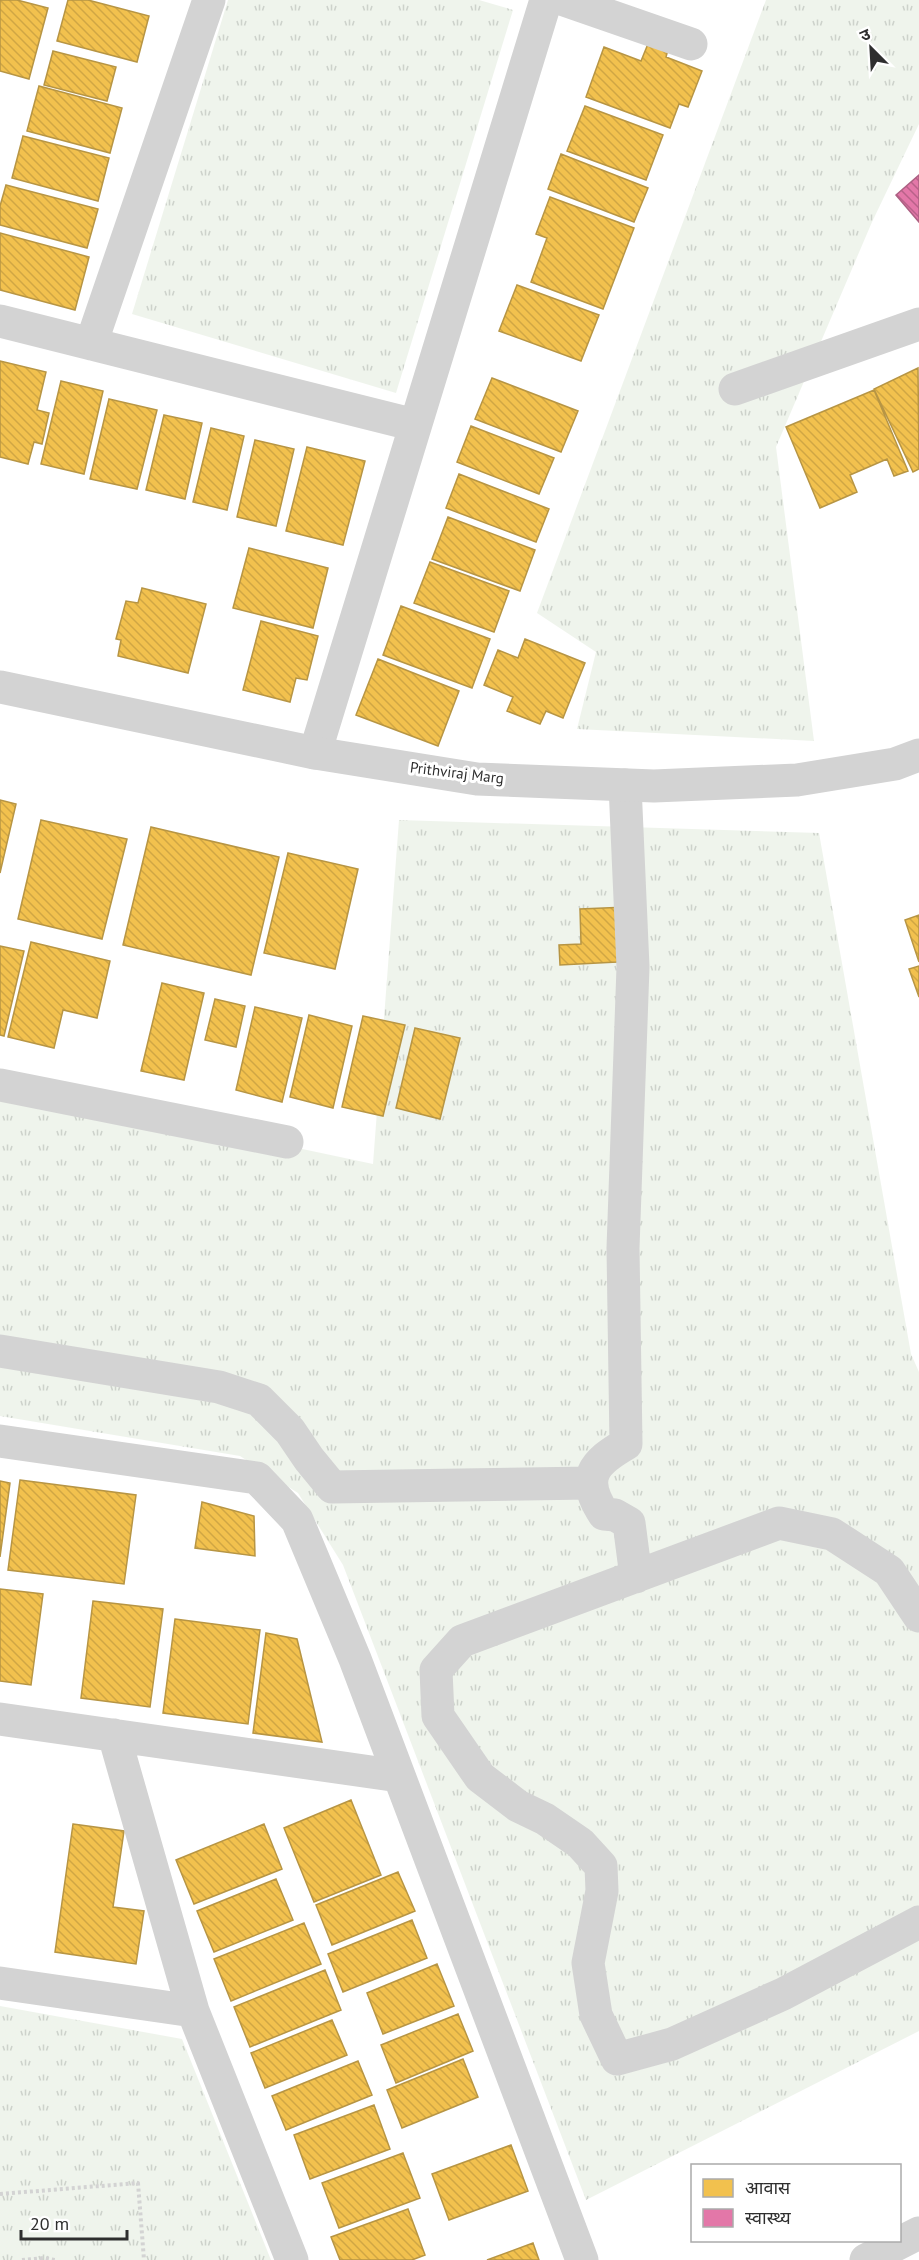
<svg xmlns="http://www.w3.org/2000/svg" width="919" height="2260" font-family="'PT Sans','Noto Sans Devanagari',sans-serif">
  <defs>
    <pattern id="park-tufts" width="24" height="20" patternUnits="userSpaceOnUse" patternTransform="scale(1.5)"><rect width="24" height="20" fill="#eff4ec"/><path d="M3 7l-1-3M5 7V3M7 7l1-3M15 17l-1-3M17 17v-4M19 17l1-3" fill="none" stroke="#cdd2cb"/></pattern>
    <pattern id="homes-back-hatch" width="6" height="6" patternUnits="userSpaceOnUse" patternTransform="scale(1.5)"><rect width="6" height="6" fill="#f2c14e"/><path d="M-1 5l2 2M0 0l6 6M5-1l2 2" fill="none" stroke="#d0a644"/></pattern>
    <pattern id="health-back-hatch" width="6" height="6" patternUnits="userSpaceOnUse" patternTransform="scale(1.5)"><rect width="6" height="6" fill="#e377a8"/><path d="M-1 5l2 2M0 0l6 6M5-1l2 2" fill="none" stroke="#b86289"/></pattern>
  </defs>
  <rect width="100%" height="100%" fill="#fff"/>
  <path fill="url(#park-tufts)" d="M 228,0 L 479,0 L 513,10 L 396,393 L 132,314 Z
    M 766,0 L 919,0 L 919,124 L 872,222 L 776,447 L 814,741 L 577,729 L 596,652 L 537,613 Z
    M 399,820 L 819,833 L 911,1354 L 919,1372 L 919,2031 L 586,2200 L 343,1565 L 298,1493 L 240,1456 L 0,1416 L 0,1085 L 373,1164 Z
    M 0,2006 L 182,2039 L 271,2260 L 0,2260 Z"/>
  <path fill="url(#homes-back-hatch)" stroke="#b79544" stroke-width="1.5" d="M 0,0 L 17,0 L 48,8 L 29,79 L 0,71 Z
    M 68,0 L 88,0 L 149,16 L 137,62 L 57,41 Z
    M 650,39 L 669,46 L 666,57 L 702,71 L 688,107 L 679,104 L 670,128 L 586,97 L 604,47 L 641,61 Z
    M 53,51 L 116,67 L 107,101 L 44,85 Z
    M 39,86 L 122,108 L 110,153 L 27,131 Z
    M 585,106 L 663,135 L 646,180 L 567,151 Z
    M 23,136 L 109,158 L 98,201 L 12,178 Z
    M 561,154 L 648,188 L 634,222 L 548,189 Z
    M 6,185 L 98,209 L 87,248 L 0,225 L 0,206 Z
    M 550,197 L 634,228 L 603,309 L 531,282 L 547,238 L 536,234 Z
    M 0,233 L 89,257 L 75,310 L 0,290 Z
    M 517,285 L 599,315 L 581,361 L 499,331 Z
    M 0,361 L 46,372 L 37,410 L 49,413 L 42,444 L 34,442 L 28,464 L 0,457 Z
    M 918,368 L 919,469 L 913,472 L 874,389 Z
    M 492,378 L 578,411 L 561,452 L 475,419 Z
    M 61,381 L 103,391 L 84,474 L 41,464 Z
    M 874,390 L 908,471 L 894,476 L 887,459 L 850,475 L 857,492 L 820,508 L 786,427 Z
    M 109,399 L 157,410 L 137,489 L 90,479 Z
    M 164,415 L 202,423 L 185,499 L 146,490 Z
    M 471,426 L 554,458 L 539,494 L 457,462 Z
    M 211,428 L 244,436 L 227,510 L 193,502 Z
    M 255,440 L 294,449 L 276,526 L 237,517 Z
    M 307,447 L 365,461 L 343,545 L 286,531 Z
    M 459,474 L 549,509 L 536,542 L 446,508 Z
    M 448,517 L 535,550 L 520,591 L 432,559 Z
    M 249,548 L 328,568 L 313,628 L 233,608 Z
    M 430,562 L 509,591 L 494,632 L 414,603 Z
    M 142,588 L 206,604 L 188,673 L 118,656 L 121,640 L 116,639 L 126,601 L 138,603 Z
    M 401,606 L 490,639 L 472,688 L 383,655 Z
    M 261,621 L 318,636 L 307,680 L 296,678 L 290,702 L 243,690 Z
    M 525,639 L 585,663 L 563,718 L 546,711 L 540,724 L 507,711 L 513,697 L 484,685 L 498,650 L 518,658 Z
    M 378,659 L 459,691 L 438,746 L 356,715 Z
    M 0,800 L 16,804 L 0,873 Z
    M 41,820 L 127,839 L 102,939 L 18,919 Z
    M 151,827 L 279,857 L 251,975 L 123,945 Z
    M 288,853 L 358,869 L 335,969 L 264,953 Z
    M 627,907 L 617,962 L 560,965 L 559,945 L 581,944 L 580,909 Z
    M 919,915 L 919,962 L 905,920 Z
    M 31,942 L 110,961 L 97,1018 L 63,1010 L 54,1048 L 8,1037 Z
    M 0,946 L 24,951 L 4,1036 L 0,1035 Z
    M 919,966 L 919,997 L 909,969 Z
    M 162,983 L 204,993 L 184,1080 L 141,1071 Z
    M 215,999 L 245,1006 L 236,1047 L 205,1040 Z
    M 255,1007 L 302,1018 L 282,1102 L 236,1090 Z
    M 309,1015 L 352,1026 L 333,1108 L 290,1097 Z
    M 363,1016 L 405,1025 L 383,1116 L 342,1107 Z
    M 415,1028 L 460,1038 L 440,1119 L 396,1108 Z
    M 20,1480 L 136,1495 L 124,1584 L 8,1570 Z
    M 0,1481 L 10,1483 L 0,1557 Z
    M 202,1502 L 254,1516 L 255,1556 L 195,1548 Z
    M 0,1589 L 43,1594 L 31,1685 L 0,1681 Z
    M 93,1601 L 163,1609 L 150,1707 L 81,1698 Z
    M 175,1619 L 260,1630 L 248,1724 L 163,1713 Z
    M 266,1633 L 297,1639 L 322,1742 L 253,1733 Z
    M 351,1800 L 381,1875 L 314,1902 L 284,1828 Z
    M 73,1824 L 124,1831 L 113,1907 L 144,1911 L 136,1964 L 55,1952 Z
    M 264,1824 L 282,1869 L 194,1904 L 176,1860 Z
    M 398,1872 L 415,1911 L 332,1945 L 316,1905 Z
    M 276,1879 L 293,1920 L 214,1952 L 197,1911 Z
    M 412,1920 L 427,1958 L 343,1992 L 328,1954 Z
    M 304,1923 L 321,1964 L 231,2001 L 214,1959 Z
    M 437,1964 L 454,2006 L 383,2034 L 367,1993 Z
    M 325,1970 L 341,2010 L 250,2047 L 234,2007 Z
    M 458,2014 L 473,2051 L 396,2083 L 381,2045 Z
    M 332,2020 L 347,2055 L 265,2088 L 251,2053 Z
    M 463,2059 L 478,2097 L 402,2128 L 387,2090 Z
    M 358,2061 L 372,2095 L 286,2130 L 272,2096 Z
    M 374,2105 L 390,2149 L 310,2179 L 294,2135 Z
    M 511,2145 L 528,2191 L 449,2220 L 432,2174 Z
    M 403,2153 L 420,2198 L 339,2228 L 322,2183 Z
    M 408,2209 L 425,2255 L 412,2260 L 340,2260 L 331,2237 Z
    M 533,2243 L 539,2260 L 487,2260 Z"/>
  <path fill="url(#health-back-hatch)" stroke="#ad6183" stroke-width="1.5" d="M 919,175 L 919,222 L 896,195 Z"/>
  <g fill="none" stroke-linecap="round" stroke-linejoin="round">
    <path stroke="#d3d3d3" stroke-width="4" stroke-dasharray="3 3" stroke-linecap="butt" d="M 0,2194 L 138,2183 L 144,2260
      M 22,2260 L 44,2258 L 55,2260"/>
    <path stroke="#d3d3d3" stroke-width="33" d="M 564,0 L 691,44
      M 0,321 L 415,425
      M 91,344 L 209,0
      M 735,389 L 919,324
      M 315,753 L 546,0
      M 625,785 L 633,967 L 623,1248 L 626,1444 C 593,1463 580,1478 604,1514 L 615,1515 L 629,1523 L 636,1577
      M 0,1085 L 287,1142
      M 0,1351 L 219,1387 L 259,1400 L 290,1431 L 309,1459 L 332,1487 L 590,1483
      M 0,1441 L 257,1478 L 297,1520 L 355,1659 L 582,2260
      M 919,1616 L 889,1571 L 832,1534 L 779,1523 L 462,1641 L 436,1670 L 438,1716 L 480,1777 L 518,1806 L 545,1819 L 580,1843 L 601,1866 L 602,1891 L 588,1963 L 596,2015 L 617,2059 L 672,2044 L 783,1994 L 919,1922
      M 0,1719 L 399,1776
      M 114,1735 L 193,2011
      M 0,1983 L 193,2011 L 292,2260
      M 866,2260 L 919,2233"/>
    <path stroke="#d3d3d3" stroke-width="33" d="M 0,687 L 315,753 L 477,779 L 654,786 L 797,780 L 895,764 L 919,755"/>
  </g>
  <g text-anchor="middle" stroke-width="6" stroke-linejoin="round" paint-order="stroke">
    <g font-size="15" fill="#2e2e2e" stroke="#fff">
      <text transform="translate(457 773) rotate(7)" y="5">Prithviraj Marg</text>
    </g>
  </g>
  <rect x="691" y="2164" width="210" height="78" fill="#ffffff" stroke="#ababab" stroke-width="1.5"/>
  <rect x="703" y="2179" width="30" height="18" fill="#f2c14e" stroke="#ababab" stroke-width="1.5"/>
  <text x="745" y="2194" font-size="18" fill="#2e2e2e">आवास</text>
  <rect x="703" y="2209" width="30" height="18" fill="#e377a8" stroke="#ababab" stroke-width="1.5"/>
  <text x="745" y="2224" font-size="18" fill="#2e2e2e">स्वास्थ्य</text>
  <g transform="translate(871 48) rotate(336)" stroke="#ffffff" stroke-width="4.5" paint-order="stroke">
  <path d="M0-4.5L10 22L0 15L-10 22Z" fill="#2e2e2e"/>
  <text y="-9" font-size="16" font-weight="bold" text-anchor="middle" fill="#2e2e2e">उ</text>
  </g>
  <path d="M21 2230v9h106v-9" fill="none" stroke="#2e2e2e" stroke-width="3"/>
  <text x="30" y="2230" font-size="18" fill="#2e2e2e" stroke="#ffffff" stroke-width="4.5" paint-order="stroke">20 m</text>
</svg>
